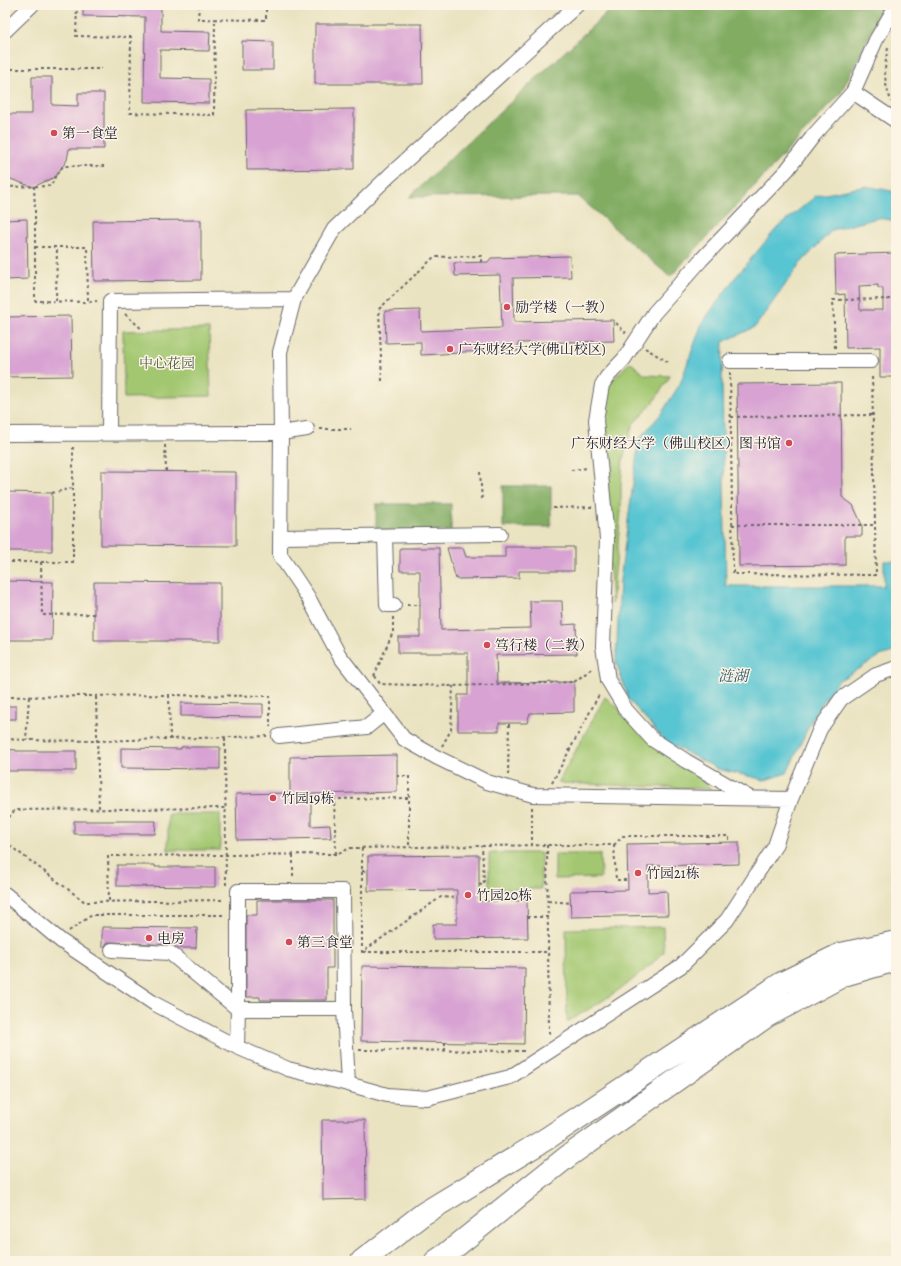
<svg xmlns="http://www.w3.org/2000/svg" width="901" height="1266" font-family="Alegreya,'Noto Serif SC',serif">
  <rect width="100%" height="100%" fill="#fcf5e5"/>
  <filter id="ink" filterUnits="userSpaceOnUse"><feTurbulence type="fractalNoise" baseFrequency=".025" numOctaves="2"/><feDisplacementMap in="SourceGraphic" scale="8" xChannelSelector="R" yChannelSelector="G"/><feConvolveMatrix kernelMatrix="1 2 1 2 8 2 1 2 1" color-interpolation-filters="sRGB"/></filter>
  <filter id="wash" filterUnits="userSpaceOnUse"><feTurbulence type="fractalNoise" baseFrequency=".012" numOctaves="4" result="noise"/><feDisplacementMap in="SourceGraphic" scale="16" xChannelSelector="R" yChannelSelector="G"/><feGaussianBlur stdDeviation="0.9" result="paint"/><feColorMatrix in="noise" values="0 0 0 0 0 0 0 0 0 0 0 0 0 0 0 0 0 1.4 0 .05"/><feComposite in="paint" operator="in"/></filter>
  <g filter="url(#wash)">
    <rect width="100%" height="100%" fill="#eae3c1"/>
    <path fill="#a2c770" stroke="#627456" d="M 209,329 L 211,396 L 124,398 L 123,331 Z
      M 630,362 L 645,375 L 670,376 L 653,403 L 633,424 L 623,459 L 621,485 L 621,511 L 612,604 L 601,424 L 606,387 Z
      M 605,697 L 712,789 L 558,783 Z
      M 168,814 L 220,814 L 220,850 L 168,850 Z
      M 489,853 L 541,853 L 541,889 L 489,889 Z
      M 555,854 L 600,854 L 601,878 L 555,879 Z
      M 663,927 L 664,952 C 636,981 602,1002 567,1022 L 566,929 Z"/>
    <path fill="#81ac62" stroke="#52674e" d="M 615,5 L 885,5 L 840,94 L 670,277 L 578,196 L 409,197 Z
      M 503,486 L 551,486 L 551,527 L 503,527 Z
      M 376,504 L 451,504 L 451,531 L 376,531 Z"/>
    <path fill="#59c5d2" stroke="#3e7486" d="M 866,186 L 896,192 L 896,221 L 878,218 L 832,230 L 800,264 L 755,327 L 723,342 L 722,382 L 726,586 L 884,586 L 884,561 L 896,561 L 896,651 L 880,656 L 838,681 L 815,713 L 787,773 L 765,780 L 718,769 L 666,742 L 629,700 L 616,662 L 620,580 L 639,439 L 661,414 L 680,384 L 702,323 L 734,279 L 777,228 L 816,196 Z"/>
    <g id="blocks">
      <path fill="#d8a3d3" fill-rule="evenodd" d="M 83,5 L 161,5 L 161,31 L 210,32 L 209,51 L 160,50 L 160,78 L 209,79 L 209,103 L 144,102 L 145,17 L 83,16 Z
        M 315,24 L 422,24 L 423,84 L 315,84 Z
        M 242,41 L 273,42 L 273,70 L 242,70 Z
        M 32,77 L 52,77 L 52,105 L 78,106 L 78,93 L 104,93 L 104,149 L 69,149 L 67,160 L 55,177 L 33,187 L 5,177 L 5,117 L 9,114 L 32,114 Z
        M 354,109 L 354,169 L 247,170 L 246,110 Z
        M 27,219 L 28,279 L 5,280 L 5,220 Z
        M 201,220 L 201,280 L 94,281 L 93,221 Z
        M 896,253 L 896,377 L 880,377 L 880,347 L 846,348 L 845,294 L 836,295 L 835,255 ZM 878,285 L 878,288 L 883,288 L 883,310 L 860,310 L 859,286 Z
        M 570,256 L 571,277 L 513,278 L 514,322 L 613,320 L 614,341 L 518,343 L 518,351 L 460,352 L 460,353 L 421,355 L 421,342 L 386,343 L 385,311 L 420,310 L 421,331 L 502,328 L 500,275 L 455,276 L 454,263 L 488,262 L 491,258 Z
        M 71,316 L 72,376 L 5,377 L 5,317 Z
        M 841,383 L 842,497 L 853,505 L 862,525 L 862,536 L 845,536 L 845,565 L 739,566 L 737,384 Z
        M 101,471 L 236,472 L 236,546 L 101,545 Z
        M 5,492 L 52,493 L 52,551 L 5,551 Z
        M 505,547 L 574,547 L 574,571 L 519,571 L 519,578 L 456,579 L 447,548 L 463,548 L 466,557 L 505,557 Z
        M 400,548 L 439,548 L 441,630 L 531,628 L 530,601 L 562,601 L 563,625 L 576,624 L 577,654 L 496,655 L 497,683 L 574,682 L 574,712 L 530,713 L 527,723 L 499,723 L 499,731 L 458,731 L 458,695 L 468,695 L 468,653 L 398,653 L 398,637 L 420,637 L 420,571 L 400,571 Z
        M 5,581 L 53,582 L 52,640 L 5,640 Z
        M 94,582 L 220,583 L 220,641 L 94,641 Z
        M 181,703 L 263,704 L 263,717 L 181,716 Z
        M 5,706 L 16,706 L 16,719 L 5,719 Z
        M 181,747 L 220,747 L 220,769 L 121,768 L 121,748 L 181,749 Z
        M 5,749 L 16,750 L 16,751 L 76,751 L 76,771 L 5,771 Z
        M 397,755 L 397,792 L 311,794 L 311,826 L 330,825 L 331,838 L 237,840 L 236,794 L 290,793 L 290,757 Z
        M 74,821 L 156,821 L 155,834 L 74,834 Z
        M 739,842 L 739,864 L 648,866 L 648,892 L 667,891 L 668,915 L 571,917 L 570,891 L 628,890 L 627,844 Z
        M 479,855 L 479,901 L 527,901 L 528,938 L 433,939 L 433,924 L 457,924 L 457,890 L 368,891 L 368,856 Z
        M 117,865 L 155,865 L 155,867 L 215,867 L 215,887 L 117,886 Z
        M 257,900 L 333,900 L 333,968 L 327,968 L 327,1000 L 260,1000 L 260,997 L 246,997 L 246,915 L 257,915 Z
        M 102,927 L 197,928 L 196,948 L 177,948 L 170,945 L 112,942 L 108,942 L 104,947 L 102,947 Z
        M 362,966 L 525,968 L 524,1044 L 361,1041 Z
        M 322,1120 L 365,1120 L 366,1199 L 323,1200 Z"/>
    </g>
  </g>
  <g filter="url(#ink)">
    <use href="#blocks" fill-opacity="0" stroke="#68666a" stroke-width="1"/>
    <g fill="none" stroke-linecap="round" stroke-linejoin="round">
      <g stroke="#68666a" stroke-width="16">
        <path id="street" d="M 577,5 L 390,175 L 334,229 L 294,299 L 280,352 L 281,433 L 280,555 L 308,597 L 339,655 L 404,739 L 436,757 L 487,782 L 533,795 L 791,799
          M 5,31 L 32,5
          M 853,92 L 876,40 L 896,6
          M 730,361 L 871,361
          M 109,433 L 110,301 L 294,299
          M 5,434 L 281,433 L 307,429
          M 385,536 L 387,605 L 394,605
          M 280,537 L 500,534
          M 279,736 L 367,727 L 383,714
          M 750,798 L 686,761 L 652,739 L 626,710 L 608,680 L 603,646 L 607,539 L 596,420 L 602,385 L 607,377 L 624,359 L 654,313 L 701,260 L 787,170 L 814,135 L 853,92 L 896,121
          M 5,894 L 61,941 L 155,1004 L 237,1047 L 288,1069 L 348,1084 L 387,1095 L 427,1098 L 510,1077 L 681,966 L 727,920 L 775,846 L 791,799 L 820,729 L 841,699 L 876,675 L 896,668
          M 112,950 L 170,953 L 238,1009 L 237,1047
          M 344,1009 L 343,891 L 238,891 L 238,1009 L 344,1009 L 348,1084"/>
      </g>
      <g stroke="#68666a" stroke-width="24">
        <path id="highway" d="M 362,1261 L 423,1214 L 546,1139 L 782,983 L 841,954 L 896,942
          M 436,1261 L 445,1255 L 567,1157 L 767,1016 L 844,975 L 896,960"/>
      </g>
      <path stroke="#68666a" stroke-width="2" stroke-dasharray="3 3" stroke-linecap="butt" d="M 77,5 L 76,36 L 131,37 L 130,113 L 214,115 L 215,19
        M 199,5 L 198,19 L 266,20 L 266,5
        M 888,48 C 884,67 883,84 892,102
        M 5,69 L 102,69
        M 34,186 L 35,210 L 35,301 L 88,302
        M 5,187 L 51,186 L 55,177 L 63,166 L 104,166
        M 35,247 L 87,247 L 88,302 L 97,301
        M 56,301 L 57,247
        M 125,314 L 143,330
        M 616,323 L 626,333
        M 645,348 L 668,362
        M 835,348 L 833,300 L 896,299
        M 730,372 L 733,574 L 876,575 L 872,374
        M 382,381 L 379,309 L 434,257 L 481,256 L 481,262
        M 731,417 L 872,415
        M 320,429 L 351,429
        M 165,445 L 166,471
        M 571,470 L 588,468
        M 480,472 L 482,500
        M 73,488 L 73,562
        M 52,493 L 73,488 L 73,447
        M 553,508 L 593,507
        M 732,525 L 875,525
        M 5,562 L 76,562
        M 41,562 L 42,615 L 94,614
        M 407,605 L 420,605
        M 374,676 L 393,632 L 393,617
        M 375,676 L 380,684 L 453,686 L 574,682 L 593,668
        M 169,695 L 170,738
        M 5,697 L 169,695 L 270,696 L 270,727
        M 29,697 L 26,740 L 97,741 L 267,736
        M 96,697 L 99,809
        M 225,738 L 226,887
        M 5,739 L 26,740
        M 442,746 L 451,730 L 453,686
        M 508,775 L 509,723
        M 397,776 L 409,776 L 409,848
        M 552,783 L 600,693
        M 311,801 L 334,799
        M 532,807 L 532,845
        M 5,822 L 15,810 L 225,808
        M 5,842 L 85,902 L 225,900
        M 547,845 L 549,1036
        M 614,845 L 616,880 L 628,880
        M 362,848 L 362,952 L 441,897 L 457,898
        M 336,854 L 334,799 L 409,798
        M 293,855 L 293,879
        M 362,871 L 368,871
        M 479,885 L 484,884 L 482,846
        M 109,901 L 108,856 L 336,854 L 351,848 L 547,845 L 614,845 L 623,836 L 729,836 L 729,842
        M 548,901 L 571,903
        M 527,917 L 548,917
        M 69,931 L 92,915 L 225,915
        M 363,952 L 548,952
        M 445,1042 L 445,1050
        M 359,1050 L 527,1051"/>
      <use href="#street" stroke="#fff" stroke-width="14"/>
      <use href="#highway" stroke="#fff" stroke-width="22"/>
    </g>
  </g>
  <g fill="#d1495b" stroke="#fcf5e5" stroke-width="1.5">
    <circle cx="54" cy="133" r="4"/>
    <circle cx="507" cy="307" r="4"/>
    <circle cx="450" cy="349" r="4"/>
    <circle cx="789" cy="443" r="4"/>
    <circle cx="487" cy="645" r="4"/>
    <circle cx="273" cy="798" r="4"/>
    <circle cx="638" cy="873" r="4"/>
    <circle cx="468" cy="895" r="4"/>
    <circle cx="149" cy="938" r="4"/>
    <circle cx="289" cy="942" r="4"/>
  </g>
  <g text-anchor="middle" stroke-width="3" stroke-linejoin="round" paint-order="stroke">
    <g font-size="14" fill="#22223b" stroke="#fcf5e5" text-anchor="start">
      <text x="62" y="138">第一食堂</text>
      <text x="515" y="312">励学楼（一教）</text>
      <text x="458" y="354">广东财经大学(佛山校区)</text>
      <text x="781" y="448" text-anchor="end">广东财经大学（佛山校区）图书馆</text>
      <text x="495" y="650">笃行楼（二教）</text>
      <text x="281" y="803">竹园19栋</text>
      <text x="646" y="878">竹园21栋</text>
      <text x="476" y="900">竹园20栋</text>
      <text x="157" y="943">电房</text>
      <text x="297" y="947">第三食堂</text>
    </g>
    <g font-size="14" fill="#4f5c4e" stroke="#fcf5e5">
      <text x="167" y="368">中心花园</text>
    </g>
    <g font-size="15" font-style="italic" fill="#355b70" stroke="#fcf5e5">
      <text x="733" y="681">涟湖</text>
    </g>
  </g>
  <rect width="901" height="1266" fill="none" stroke="#fcf5e5" stroke-width="20"/>
</svg>
